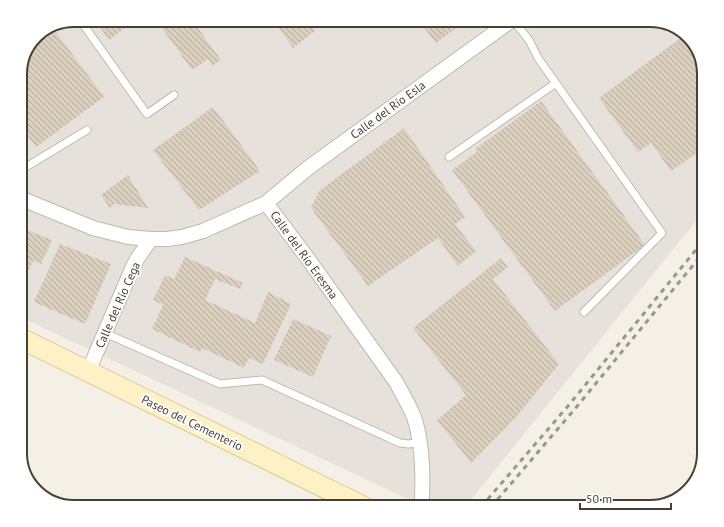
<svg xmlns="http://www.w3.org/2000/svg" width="724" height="527" font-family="'PT Sans',sans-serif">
  <defs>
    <pattern id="building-back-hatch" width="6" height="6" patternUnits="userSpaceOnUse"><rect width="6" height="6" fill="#dbcfbd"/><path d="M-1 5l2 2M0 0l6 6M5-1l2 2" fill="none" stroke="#b4a99a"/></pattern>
  </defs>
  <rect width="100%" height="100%" fill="#f5f0e6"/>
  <path fill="#e7e1db" d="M 74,20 L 650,20 L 683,31 L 698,50 L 704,74 L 704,211 L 465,507 L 425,507 L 20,317 L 20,71 L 38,34 Z"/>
  <path fill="url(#building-back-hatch)" d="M 95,20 L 132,20 L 133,22 L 109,40 Z
    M 156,20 L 192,20 L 221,60 L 212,66 L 208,59 L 192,70 Z
    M 273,20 L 308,20 L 315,31 L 293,48 Z
    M 418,20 L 467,20 L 436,43 Z
    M 53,28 L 104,97 L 36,147 L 20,125 L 20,71 L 38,34 Z
    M 685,35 L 699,55 L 704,74 L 704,148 L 671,171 L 651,143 L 638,152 L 599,98 Z
    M 541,101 L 645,245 L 555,311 L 452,170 L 477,152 L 475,149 Z
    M 213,107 L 260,171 L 199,210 L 153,150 Z
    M 404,128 L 465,217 L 455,224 L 476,251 L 458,266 L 438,238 L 368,286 L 311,208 L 319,191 Z
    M 128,175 L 148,208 L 114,204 L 110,208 L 101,195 Z
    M 20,227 L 52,240 L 41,264 L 33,261 L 20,290 Z
    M 60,244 L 111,264 L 85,324 L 34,302 Z
    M 185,257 L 243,283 L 240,289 L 215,279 L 205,300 L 255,323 L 268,292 L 291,304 L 263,364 L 249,358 L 244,368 L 202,348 L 200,352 L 152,329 L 163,305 L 153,300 L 165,275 L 174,279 Z
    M 501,258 L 508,267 L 493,279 L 559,364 L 518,415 L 471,463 L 437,420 L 466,395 L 413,328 Z
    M 293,319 L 331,336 L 313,377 L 274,360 Z"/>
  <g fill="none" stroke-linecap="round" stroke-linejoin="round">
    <g stroke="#c1b8a8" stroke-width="9">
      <path id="service" d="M 80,20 L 147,114 L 174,95
        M 513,20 L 529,40 L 538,58 L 662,233 L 584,312
        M 20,156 L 26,167 L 87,130
        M 449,157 L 556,83
        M 105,333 L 220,384 L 262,380 L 400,443 L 409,444 L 419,442"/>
    </g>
    <g stroke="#c1b8a8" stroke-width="16">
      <path id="minor" d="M 20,198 L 66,217 L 93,228 L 128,237 L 151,239 L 167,239 L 182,237 L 203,231 L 266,203 L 308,168 L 512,20
        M 266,203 L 306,256 L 396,382 C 402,393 409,405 414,417 C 422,441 423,472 422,497
        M 88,372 L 132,269 L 137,259 L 151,239"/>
    </g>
    <g stroke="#ddc893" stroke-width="22">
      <path id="secondary" d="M 20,338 L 364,507"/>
    </g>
    <use href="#service" stroke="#fff" stroke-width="7"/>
    <use href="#minor" stroke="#fff" stroke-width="14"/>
    <use href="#secondary" stroke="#fff1c6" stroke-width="20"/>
    <path stroke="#969696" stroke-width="3" stroke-dasharray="5 5" stroke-linecap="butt" d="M 481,507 L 568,406 L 704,240
      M 491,507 L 574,410 L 704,252"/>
  </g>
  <g text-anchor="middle" stroke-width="4" stroke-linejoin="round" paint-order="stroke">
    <g font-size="12" fill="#494034" stroke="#fff">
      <text transform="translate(388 110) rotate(-36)" y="4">Calle del Río Esla</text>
      <text transform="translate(304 255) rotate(54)" y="4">Calle del Río Eresma</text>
      <text transform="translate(118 305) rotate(-66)" y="4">Calle del Río Cega</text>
      <text transform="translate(192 423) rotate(26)" y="4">Paseo del Cementerio</text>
    </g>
  </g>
  <path d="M0 0H724V527H0ZM74 27H650A47 47 0 0 1 697 74V453A47 47 0 0 1 650 500H74A47 47 0 0 1 27 453V74A47 47 0 0 1 74 27Z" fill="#fff" fill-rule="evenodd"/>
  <path fill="none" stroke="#494034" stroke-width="2" d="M74 27H650A47 47 0 0 1 697 74V453A47 47 0 0 1 650 500H74A47 47 0 0 1 27 453V74A47 47 0 0 1 74 27Z"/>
  <path d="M580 503v6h91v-6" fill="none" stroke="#494034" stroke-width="2"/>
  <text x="586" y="503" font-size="12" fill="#494034" stroke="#ffffff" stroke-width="3" paint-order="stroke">50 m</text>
</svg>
